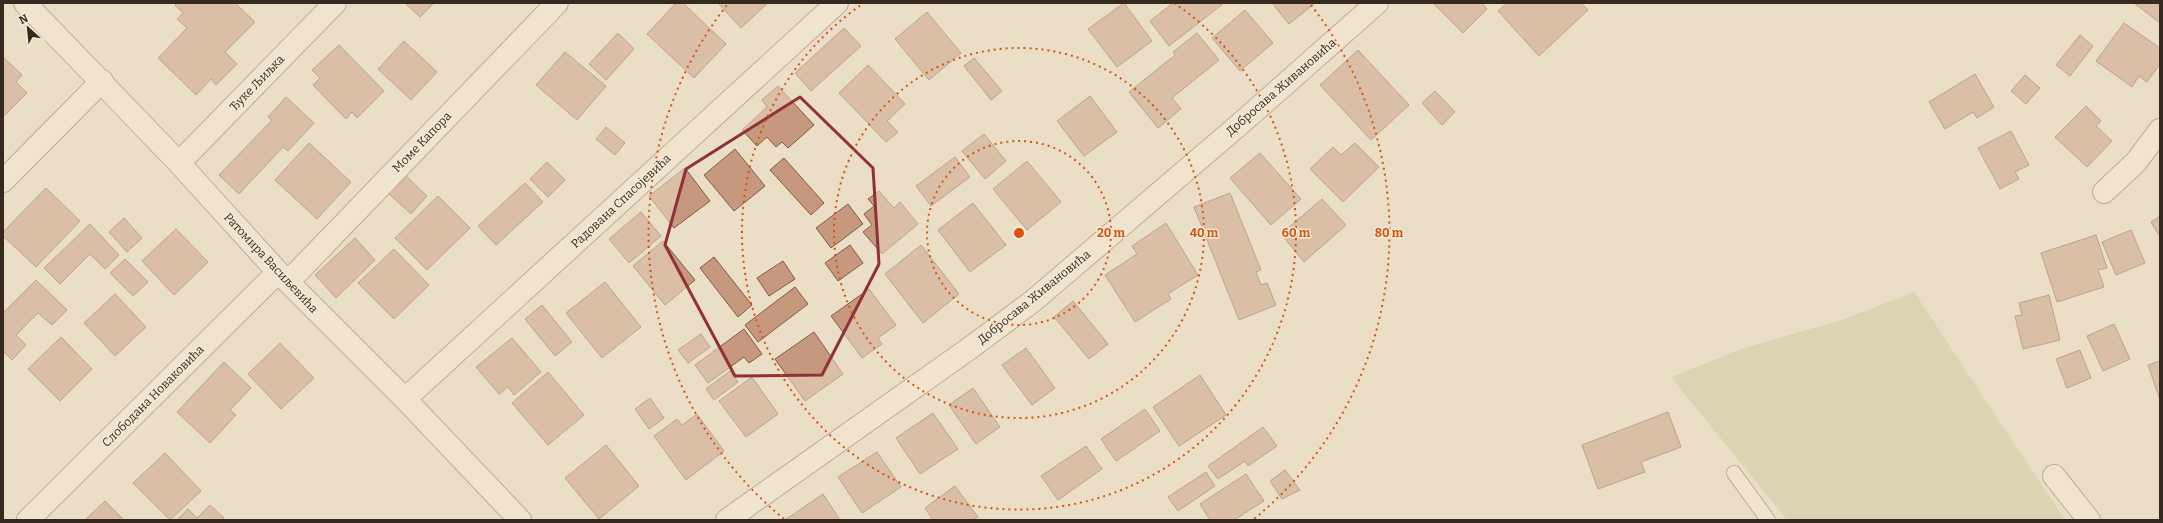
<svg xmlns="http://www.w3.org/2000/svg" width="2163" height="523" font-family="Bitter,serif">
  <rect width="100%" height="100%" fill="#ebdec6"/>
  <path fill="#c5c89b" d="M 1914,292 L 2065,520 L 1787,520 L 1671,377 L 1741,349 L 1845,319 Z"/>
  <path fill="#c6997f" stroke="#825a45" d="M 177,3 L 235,3 L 255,22 L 225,52 L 237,64 L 216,85 L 211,79 L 196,95 L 158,58 L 187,28 L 177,19 L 183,13 L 175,5 Z
    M 405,3 L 434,3 L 420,17 Z
    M 676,3 L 683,3 L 726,44 L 694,78 L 647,34 Z
    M 718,3 L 768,3 L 741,28 Z
    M 1124,3 L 1152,41 L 1117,67 L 1088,29 Z
    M 1173,3 L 1224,3 L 1169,46 L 1150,21 Z
    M 1272,3 L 1315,3 L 1289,24 Z
    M 1433,3 L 1482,3 L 1487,9 L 1463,33 Z
    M 1507,3 L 1581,3 L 1588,10 L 1539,56 L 1498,11 Z
    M 2134,3 L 2160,3 L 2160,23 Z
    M 1245,10 L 1273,43 L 1240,71 L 1212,38 Z
    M 927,12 L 961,53 L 929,80 L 895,39 Z
    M 2124,23 L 2160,48 L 2160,64 L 2147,82 L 2139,76 L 2132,87 L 2096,61 Z
    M 844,28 L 861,46 L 811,91 L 795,73 Z
    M 618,33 L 634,49 L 606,80 L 589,64 Z
    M 1197,33 L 1219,60 L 1172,98 L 1181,109 L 1158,128 L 1129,92 L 1175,55 L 1173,52 Z
    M 2080,35 L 2093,46 L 2070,76 L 2056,65 Z
    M 404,41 L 437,72 L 411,100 L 378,69 Z
    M 339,45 L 384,91 L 357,118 L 352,112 L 346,119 L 313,85 L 320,78 L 312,70 Z
    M 1358,50 L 1409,105 L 1371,140 L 1320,85 Z
    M 565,52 L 606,86 L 577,120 L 536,85 Z
    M 3,57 L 22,75 L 16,82 L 27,93 L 3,117 Z
    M 974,58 L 1002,91 L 991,100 L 964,66 Z
    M 868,65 L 905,104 L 887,121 L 898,132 L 886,142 L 839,93 Z
    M 1975,74 L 1994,107 L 1977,118 L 1973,112 L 1945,129 L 1929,102 Z
    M 2025,75 L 2040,88 L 2026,104 L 2011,91 Z
    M 778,86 L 814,125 L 788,148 L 782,142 L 776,147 L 767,137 L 757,146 L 742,130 L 767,107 L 762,100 Z
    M 1435,91 L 1455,112 L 1442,125 L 1422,103 Z
    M 1090,96 L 1117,132 L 1084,156 L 1057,121 Z
    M 286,97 L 314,123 L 288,151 L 283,147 L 239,194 L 219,175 L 272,120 L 268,117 Z
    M 2086,106 L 2101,121 L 2096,126 L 2112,141 L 2087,167 L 2055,137 Z
    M 606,127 L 625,143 L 615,155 L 596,139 Z
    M 2011,131 L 2029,165 L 2015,172 L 2019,179 L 2000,189 L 1978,148 Z
    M 984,134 L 1006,161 L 985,179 L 962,151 Z
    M 309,143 L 351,182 L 317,219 L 275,180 Z
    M 1355,143 L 1379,167 L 1343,202 L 1310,169 L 1333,147 L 1341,155 Z
    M 735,149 L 765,186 L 734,211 L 704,175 Z
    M 1260,153 L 1301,199 L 1271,225 L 1230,178 Z
    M 955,157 L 970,177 L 931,206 L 916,186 Z
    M 784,158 L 824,203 L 811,215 L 770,170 Z
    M 1027,161 L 1061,202 L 1027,230 L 993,189 Z
    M 547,162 L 565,180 L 548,197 L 530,179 Z
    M 685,168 L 710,201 L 674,228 L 649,196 Z
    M 404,174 L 427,196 L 411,214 L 387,192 Z
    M 525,183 L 543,202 L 496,245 L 478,226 Z
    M 46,188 L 80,221 L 36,267 L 3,236 L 3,232 Z
    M 879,191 L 894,208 L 900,202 L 918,224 L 882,254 L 863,232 L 872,225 L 864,214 L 874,206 L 868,199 Z
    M 1230,193 L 1261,270 L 1256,272 L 1261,285 L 1267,283 L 1276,305 L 1239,320 L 1194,207 Z
    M 438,196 L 470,228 L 427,270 L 395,238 Z
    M 1322,199 L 1346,225 L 1304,262 L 1281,234 Z
    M 973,203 L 1006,245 L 970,272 L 938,230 Z
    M 848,204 L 863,224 L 831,248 L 816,228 Z
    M 641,212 L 661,236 L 629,263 L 609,239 Z
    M 2160,216 L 2160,237 L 2151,222 Z
    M 124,218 L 142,238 L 127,252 L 109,232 Z
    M 1166,223 L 1198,275 L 1168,294 L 1171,299 L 1135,322 L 1105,275 L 1137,254 L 1132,246 Z
    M 90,224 L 119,255 L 105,269 L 90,254 L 60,284 L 44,268 Z
    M 176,229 L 208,262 L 174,295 L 142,261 Z
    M 2131,230 L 2145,263 L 2116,275 L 2102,242 Z
    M 2096,235 L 2107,268 L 2098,270 L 2104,287 L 2057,302 L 2041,253 Z
    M 355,238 L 375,260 L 336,298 L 315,275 Z
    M 663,241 L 695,280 L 665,305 L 633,266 Z
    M 850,245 L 863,263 L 838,281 L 825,263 Z
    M 921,245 L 959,294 L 923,323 L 885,274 Z
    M 394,249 L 429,285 L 394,319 L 358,283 Z
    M 714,257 L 752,305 L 738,317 L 700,268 Z
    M 125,259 L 148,282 L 133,296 L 110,273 Z
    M 783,261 L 795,279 L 769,296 L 757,278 Z
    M 36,280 L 67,310 L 52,325 L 38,313 L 16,335 L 26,345 L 12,360 L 3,351 L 3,313 Z
    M 605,282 L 641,327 L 602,358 L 566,313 Z
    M 795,287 L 808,304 L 758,342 L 745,325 Z
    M 869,289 L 896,325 L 878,338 L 882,344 L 862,358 L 831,316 Z
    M 115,294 L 146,327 L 115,356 L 84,323 Z
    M 2049,295 L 2060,340 L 2023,349 L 2015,316 L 2022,315 L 2019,303 Z
    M 1073,301 L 1108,344 L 1089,359 L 1054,317 Z
    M 542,305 L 572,342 L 555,356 L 525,319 Z
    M 2114,324 L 2130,359 L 2103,371 L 2087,336 Z
    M 744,329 L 762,354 L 749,363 L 744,357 L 708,383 L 695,365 Z
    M 814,332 L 843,374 L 805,401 L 775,359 Z
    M 701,334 L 710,347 L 688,363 L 678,350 Z
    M 61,337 L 92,369 L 60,401 L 28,369 Z
    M 512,338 L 541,372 L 514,395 L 508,387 L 499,394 L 476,367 Z
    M 280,343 L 314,378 L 281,409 L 248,374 Z
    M 1026,348 L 1055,388 L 1032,405 L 1002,365 Z
    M 2080,350 L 2091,378 L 2067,388 L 2056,359 Z
    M 2160,361 L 2160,400 L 2148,365 Z
    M 224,362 L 251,388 L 230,410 L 236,415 L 210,443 L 177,412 Z
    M 730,371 L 738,382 L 714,400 L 706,389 Z
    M 548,372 L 584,415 L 548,445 L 512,403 Z
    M 1200,375 L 1226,415 L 1179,446 L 1153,407 Z
    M 752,377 L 778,414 L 746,437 L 719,401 Z
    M 973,388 L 1000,427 L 976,444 L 949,405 Z
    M 650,398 L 664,418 L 649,429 L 635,409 Z
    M 1145,409 L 1160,431 L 1116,461 L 1101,439 Z
    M 1668,412 L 1681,447 L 1641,462 L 1645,472 L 1598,489 L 1582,445 Z
    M 933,413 L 958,449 L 920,474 L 896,438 Z
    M 697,414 L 724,451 L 686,480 L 654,436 L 677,419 L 682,425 Z
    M 1263,427 L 1277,446 L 1248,466 L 1245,461 L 1218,479 L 1208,466 Z
    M 606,445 L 639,486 L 599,519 L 565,478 Z
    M 1086,446 L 1102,469 L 1058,500 L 1041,476 Z
    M 877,452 L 901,487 L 862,513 L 838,477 Z
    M 165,453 L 201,491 L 170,520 L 133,483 Z
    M 1285,470 L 1300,490 L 1282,499 L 1270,481 Z
    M 1206,472 L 1215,486 L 1178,511 L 1168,497 Z
    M 1246,474 L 1264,501 L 1234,520 L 1210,520 L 1200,504 Z
    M 955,486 L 978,517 L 973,520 L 933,520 L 925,508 Z
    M 823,494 L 840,520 L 785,520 Z
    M 105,501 L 124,520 L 85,520 Z
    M 210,505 L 224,518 L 223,520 L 177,520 L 188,509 L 197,518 Z"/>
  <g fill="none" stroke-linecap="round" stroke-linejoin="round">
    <g stroke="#85705d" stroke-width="16">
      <path id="service" d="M 1734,473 L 1768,520"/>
    </g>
    <g stroke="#85705d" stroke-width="24">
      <path id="minor" d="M 25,3 L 179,163 L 278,272 L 405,399 L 520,520
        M 179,163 L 335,3
        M 3,181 L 102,81
        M 2104,192 L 2136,162 L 2160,130
        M 288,282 L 557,3
        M 405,399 L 837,3
        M 2054,476 L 2089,520
        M 28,520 L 278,272
        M 727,520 L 970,348 L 1033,301 L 1240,124 L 1377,3"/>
    </g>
    <use href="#service" stroke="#f6ecd9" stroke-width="14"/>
    <use href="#minor" stroke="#f6ecd9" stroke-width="22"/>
  </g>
  <path d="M0 0H2163V523H0ZM 800,97 L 873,168 L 879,264 L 822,375 L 735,376 L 665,245 L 686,169 Z" fill="#ebdec6" fill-opacity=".55" fill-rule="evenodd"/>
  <path fill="none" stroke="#8f3237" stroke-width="3" stroke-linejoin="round" d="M 800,97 L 873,168 L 879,264 L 822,375 L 735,376 L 665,245 L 686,169 Z"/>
  <g fill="none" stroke="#d6540e" stroke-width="2" stroke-dasharray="2 4">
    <circle cx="1019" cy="233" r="92"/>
    <circle cx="1019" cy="233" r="185"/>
    <path d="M1174 3A277 277 0 1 1 864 3"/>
    <path d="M784 519A370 370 0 0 1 727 5M1311 5A370 370 0 0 1 1254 519"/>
  </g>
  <g text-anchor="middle" stroke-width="3" stroke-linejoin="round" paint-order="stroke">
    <g font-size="12" fill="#362a20" stroke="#f3e9d5">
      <text transform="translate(257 83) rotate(-46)" y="4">Ђуке Љиљка</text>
      <text transform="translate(1281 87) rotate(-41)" y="4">Добросава Живановића</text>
      <text transform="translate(422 142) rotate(-46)" y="4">Моме Капора</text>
      <text transform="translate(621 201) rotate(-43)" y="4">Радована Спасојевића</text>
      <text transform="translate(271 263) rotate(47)" y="4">Ратомира Васиљевића</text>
      <text transform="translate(1034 297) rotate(-39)" y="4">Добросава Живановића</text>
      <text transform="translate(153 396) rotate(-45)" y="4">Слободана Новаковића</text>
    </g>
  </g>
  <circle cx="1019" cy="233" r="6" fill="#d6540e" stroke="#f3e9d5" stroke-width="2"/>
  <g font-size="12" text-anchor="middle" font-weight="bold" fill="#d6540e" stroke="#f3e9d5" stroke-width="3" stroke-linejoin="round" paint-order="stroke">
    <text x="1111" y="237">20 m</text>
    <text x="1204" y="237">40 m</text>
    <text x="1296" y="237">60 m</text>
    <text x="1389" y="237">80 m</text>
  </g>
  <rect width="2163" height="523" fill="none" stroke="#362a20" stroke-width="8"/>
  <g transform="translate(28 28) rotate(333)" stroke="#f3e9d5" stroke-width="3" paint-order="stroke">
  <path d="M0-3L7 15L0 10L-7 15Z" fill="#362a20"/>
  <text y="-6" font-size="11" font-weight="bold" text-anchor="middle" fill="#362a20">N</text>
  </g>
</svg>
